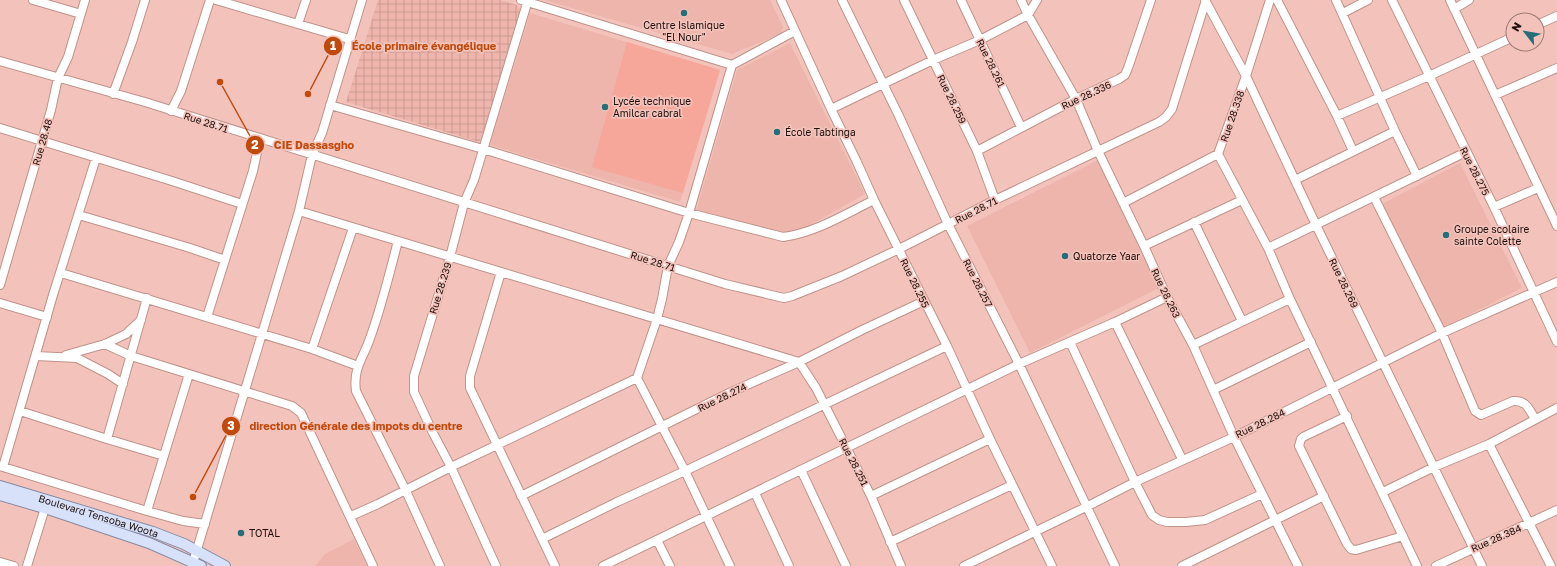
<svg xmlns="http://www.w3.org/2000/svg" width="1557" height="566" font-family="'Golos Text',sans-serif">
  <defs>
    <pattern id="industrial-grid" width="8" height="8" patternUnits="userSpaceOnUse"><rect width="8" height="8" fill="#edb5ac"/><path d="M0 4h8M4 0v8" fill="none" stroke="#cb9a93"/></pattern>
  </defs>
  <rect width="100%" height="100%" fill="#f3c3bb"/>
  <path fill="#edb5ac" d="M 544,0 L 770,0 L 783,27 L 781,34 L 732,54 Z
    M 530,13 L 720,70 L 680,202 L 490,145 Z
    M 790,43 L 865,194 L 805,228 L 789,232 L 774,232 L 696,211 L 737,70 Z
    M 1100,159 L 1163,286 L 1030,353 L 967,226 Z
    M 1460,163 L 1522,288 L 1443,328 L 1382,204 Z
    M 354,539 L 367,566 L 315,566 L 325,554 Z"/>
  <path fill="url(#industrial-grid)" d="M 378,0 L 500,0 L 517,5 L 521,11 L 482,137 L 479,142 L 346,102 Z"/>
  <path fill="#f7a69a" d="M 627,42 L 720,70 L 683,193 L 592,167 Z"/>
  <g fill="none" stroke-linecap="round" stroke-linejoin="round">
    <g stroke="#bf928a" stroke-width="10">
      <path id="minor" d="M 33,0 L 81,14
        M 216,0 L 349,39
        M 521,0 L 732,65
        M 781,0 L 831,109 L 856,160 L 874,200 L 947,346 L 990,439 L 1052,566
        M 842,0 L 899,116 L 948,224 L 1019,364 L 1115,566
        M 904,0 L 977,151 L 995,200
        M 961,0 L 1021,127
        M 1021,0 L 1028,15 L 1076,99 L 1098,151 L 1144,246 L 1167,297 L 1193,345 L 1234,437 L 1298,566
        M 1205,0 L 1246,76 L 1316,225 L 1482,566
        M 1277,0 L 1337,116 L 1353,151
        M 1336,0 L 1395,131 L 1417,176
        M 1392,0 L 1494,207 L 1557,342
        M 1450,0 L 1557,226
        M 1454,9 L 1469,0
        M 1343,13 L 1368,0
        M 298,24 L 306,0
        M 1537,25 L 1557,16
        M 0,61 L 145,102 L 725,284 L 784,298 L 792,296 L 842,276 L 899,249 L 995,200 L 1159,122 L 1166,117 L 1172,109 L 1206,0
        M 113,94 L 132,42 L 145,0
        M 1495,95 L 1557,68
        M 330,105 L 483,149 L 689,213 L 783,237 C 815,233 845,214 874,200
        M 831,109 L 933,60 L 980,40 L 1028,15 L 1037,0
        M 171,111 L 181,91 L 210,0
        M 1337,116 L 1429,76 L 1513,37
        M 0,128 L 172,181 L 242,204
        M 977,151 L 1076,99 L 1119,79 L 1125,75 L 1128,68 L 1151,0
        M 1218,154 L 1268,248 L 1290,299 L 1417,566
        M 1295,180 L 1395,131
        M 1374,197 L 1442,333 L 1475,411 L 1481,415 L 1513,401 C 1526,400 1529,409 1535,419
        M 1123,203 L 1218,154 L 1246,76 L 1270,0
        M 1494,207 L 1538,188
        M 299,211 L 799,362 L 816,388 L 871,496 L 901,566
        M 79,215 L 190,248 L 225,260
        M 1194,222 L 1242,321
        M 398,241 C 389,275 381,309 369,341 C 362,360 353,369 356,391 L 406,491 L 440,566
        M 1144,246 L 1242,200
        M 1268,248 L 1466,152
        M 501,272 L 470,376 L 470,388 L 555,566
        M 61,273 L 312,349 L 358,366
        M 0,285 L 51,110 L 58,78 L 68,57 L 85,0
        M 0,303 L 47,317
        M 207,317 L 253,171 L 260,139
        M 1115,322 L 1182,459
        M 1070,342 L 1135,482 L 1152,515 L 1159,520 L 1167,522 L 1186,522 L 1205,520 L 1262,494
        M 105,344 L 131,356 L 292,406 L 301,413 L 373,566
        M 1193,345 L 1290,299
        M 312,349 L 353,228
        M 66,355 L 105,344 L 126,334 L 141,320
        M 36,356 L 77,358 L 108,374 L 123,384
        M 637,378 L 685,471 L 730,566
        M 1213,390 L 1311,342
        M 20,411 L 107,439 L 164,456
        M 1347,416 L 1303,437 L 1301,439 L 1299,446 L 1347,544 L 1351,549 L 1356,550 L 1403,536
        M 107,439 L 147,298
        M 1489,444 L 1551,566
        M 0,466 L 147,511 L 189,374
        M 3,467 L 53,295 L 96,158
        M 801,470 L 846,566
        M 1383,492 L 1434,467 L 1489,444 L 1557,408
        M 755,493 L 789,566
        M 521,496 L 731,392 L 799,362 L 862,330 L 924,301
        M 871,496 L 990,439
        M 147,511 L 183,521 L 205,524
        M 351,516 L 378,504 L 451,467 L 637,378 L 657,319 L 662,299 L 668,266 L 679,242 L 689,213 L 732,65 L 795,31
        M 542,539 L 617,502 L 685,471 L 947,346
        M 657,540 L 670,566
        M 890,542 L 1012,485
        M 0,562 L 14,566
        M 27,566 L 45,508
        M 192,566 L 299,211 L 312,155 L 322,133 L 362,0
        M 496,566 L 451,467 L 433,433 L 414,392 L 414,376 L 450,257 L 464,203 L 474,180 L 528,0
        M 603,566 L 1019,364 L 1115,322 L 1167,297
        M 964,566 L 1086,507 L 1135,482 L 1234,437 L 1442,333 L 1557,282
        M 1182,566 L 1324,496
        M 1436,566 L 1557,510"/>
    </g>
    <g stroke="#868aa5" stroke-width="12">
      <g id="major">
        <path id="s1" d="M 0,486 L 153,532 L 184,544 L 225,566"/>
        <path d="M 0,495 L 51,510 L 149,543 L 201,566"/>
      </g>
    </g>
    <use href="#minor" stroke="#fff" stroke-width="8"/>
    <use href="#major" stroke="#d7e1fa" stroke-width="10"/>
  </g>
  <g fill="#266e79" stroke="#f3c3bb" stroke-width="1.5">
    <circle cx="684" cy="13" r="4"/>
    <circle cx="605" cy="107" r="4"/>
    <circle cx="777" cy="132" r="4"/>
    <circle cx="1446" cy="235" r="4"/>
    <circle cx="1065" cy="256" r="4"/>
    <circle cx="241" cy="533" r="4"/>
  </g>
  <g text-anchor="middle" stroke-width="3.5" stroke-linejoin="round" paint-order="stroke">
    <g font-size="10" fill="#1f0f0c" stroke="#f3c3bb" text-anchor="start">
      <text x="684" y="29" text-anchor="middle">Centre Islamique<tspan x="684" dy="12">"El Nour"</tspan></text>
      <text x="613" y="105">Lycée technique<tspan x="613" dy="12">Amilcar cabral</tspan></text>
      <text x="785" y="136">École Tabtinga</text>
      <text x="1454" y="233">Groupe scolaire<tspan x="1454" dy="12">sainte Colette</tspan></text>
      <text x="1073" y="260">Quatorze Yaar</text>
      <text x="249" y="537">TOTAL</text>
    </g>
    <g font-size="10" fill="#1f0f0c" stroke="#f3c3bb">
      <text transform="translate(991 63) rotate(64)" y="4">Rue 28.261</text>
      <text transform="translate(1086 95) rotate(-25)" y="4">Rue 28.336</text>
      <text transform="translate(952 99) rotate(64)" y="4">Rue 28.259</text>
      <text transform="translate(1232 116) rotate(-71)" y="4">Rue 28.338</text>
      <text transform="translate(206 122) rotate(18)" y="4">Rue 28.71</text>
      <text transform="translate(42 142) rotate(-74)" y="4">Rue 28.48</text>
      <text transform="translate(1475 171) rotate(63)" y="4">Rue 28.275</text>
      <text transform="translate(976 210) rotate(-27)" y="4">Rue 28.71</text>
      <text transform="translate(653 261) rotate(17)" y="4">Rue 28.71</text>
      <text transform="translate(915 283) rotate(64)" y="4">Rue 28.255</text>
      <text transform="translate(978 283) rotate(63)" y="4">Rue 28.257</text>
      <text transform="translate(1344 283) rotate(64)" y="4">Rue 28.269</text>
      <text transform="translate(440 288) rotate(-73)" y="4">Rue 28.239</text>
      <text transform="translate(1166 293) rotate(64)" y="4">Rue 28.263</text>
      <text transform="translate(722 397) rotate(-26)" y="4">Rue 28.274</text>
      <text transform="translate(1260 423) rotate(-26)" y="4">Rue 28.284</text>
      <text transform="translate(854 462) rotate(63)" y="4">Rue 28.251</text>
      <text dy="4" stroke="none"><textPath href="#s1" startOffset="103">Boulevard Tensoba Woota</textPath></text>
      <text transform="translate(1496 538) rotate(-24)" y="4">Rue 28.384</text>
    </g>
  </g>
  <path fill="none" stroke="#c04a0c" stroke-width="1.5" d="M308 94L333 46M220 82L255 145M193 497L231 426"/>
  <g fill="#c04a0c" stroke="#f3c3bb" stroke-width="1.5">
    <circle cx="308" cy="94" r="4"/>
    <circle cx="220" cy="82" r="4"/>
    <circle cx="193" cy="497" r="4"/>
    <circle cx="333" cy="46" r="10"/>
    <circle cx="255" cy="145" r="10"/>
    <circle cx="231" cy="426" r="10"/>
  </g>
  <g font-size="12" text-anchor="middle" font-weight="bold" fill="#fff">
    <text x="333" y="50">1</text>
    <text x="255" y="149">2</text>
    <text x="231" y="430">3</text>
  </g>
  <g font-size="11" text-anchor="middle" font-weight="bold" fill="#c04a0c" stroke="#f3c3bb" stroke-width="3.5" stroke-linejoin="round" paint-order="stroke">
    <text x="424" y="50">École primaire évangélique</text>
    <text x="314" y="149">CIE Dassasgho</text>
    <text x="356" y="430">direction Générale des impots du centre</text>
  </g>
  <g transform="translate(1525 32) rotate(301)"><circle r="19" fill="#f3c3bb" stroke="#9e7b75"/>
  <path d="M0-3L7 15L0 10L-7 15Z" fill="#266e79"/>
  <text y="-6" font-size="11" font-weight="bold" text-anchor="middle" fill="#1f0f0c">N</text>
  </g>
</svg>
